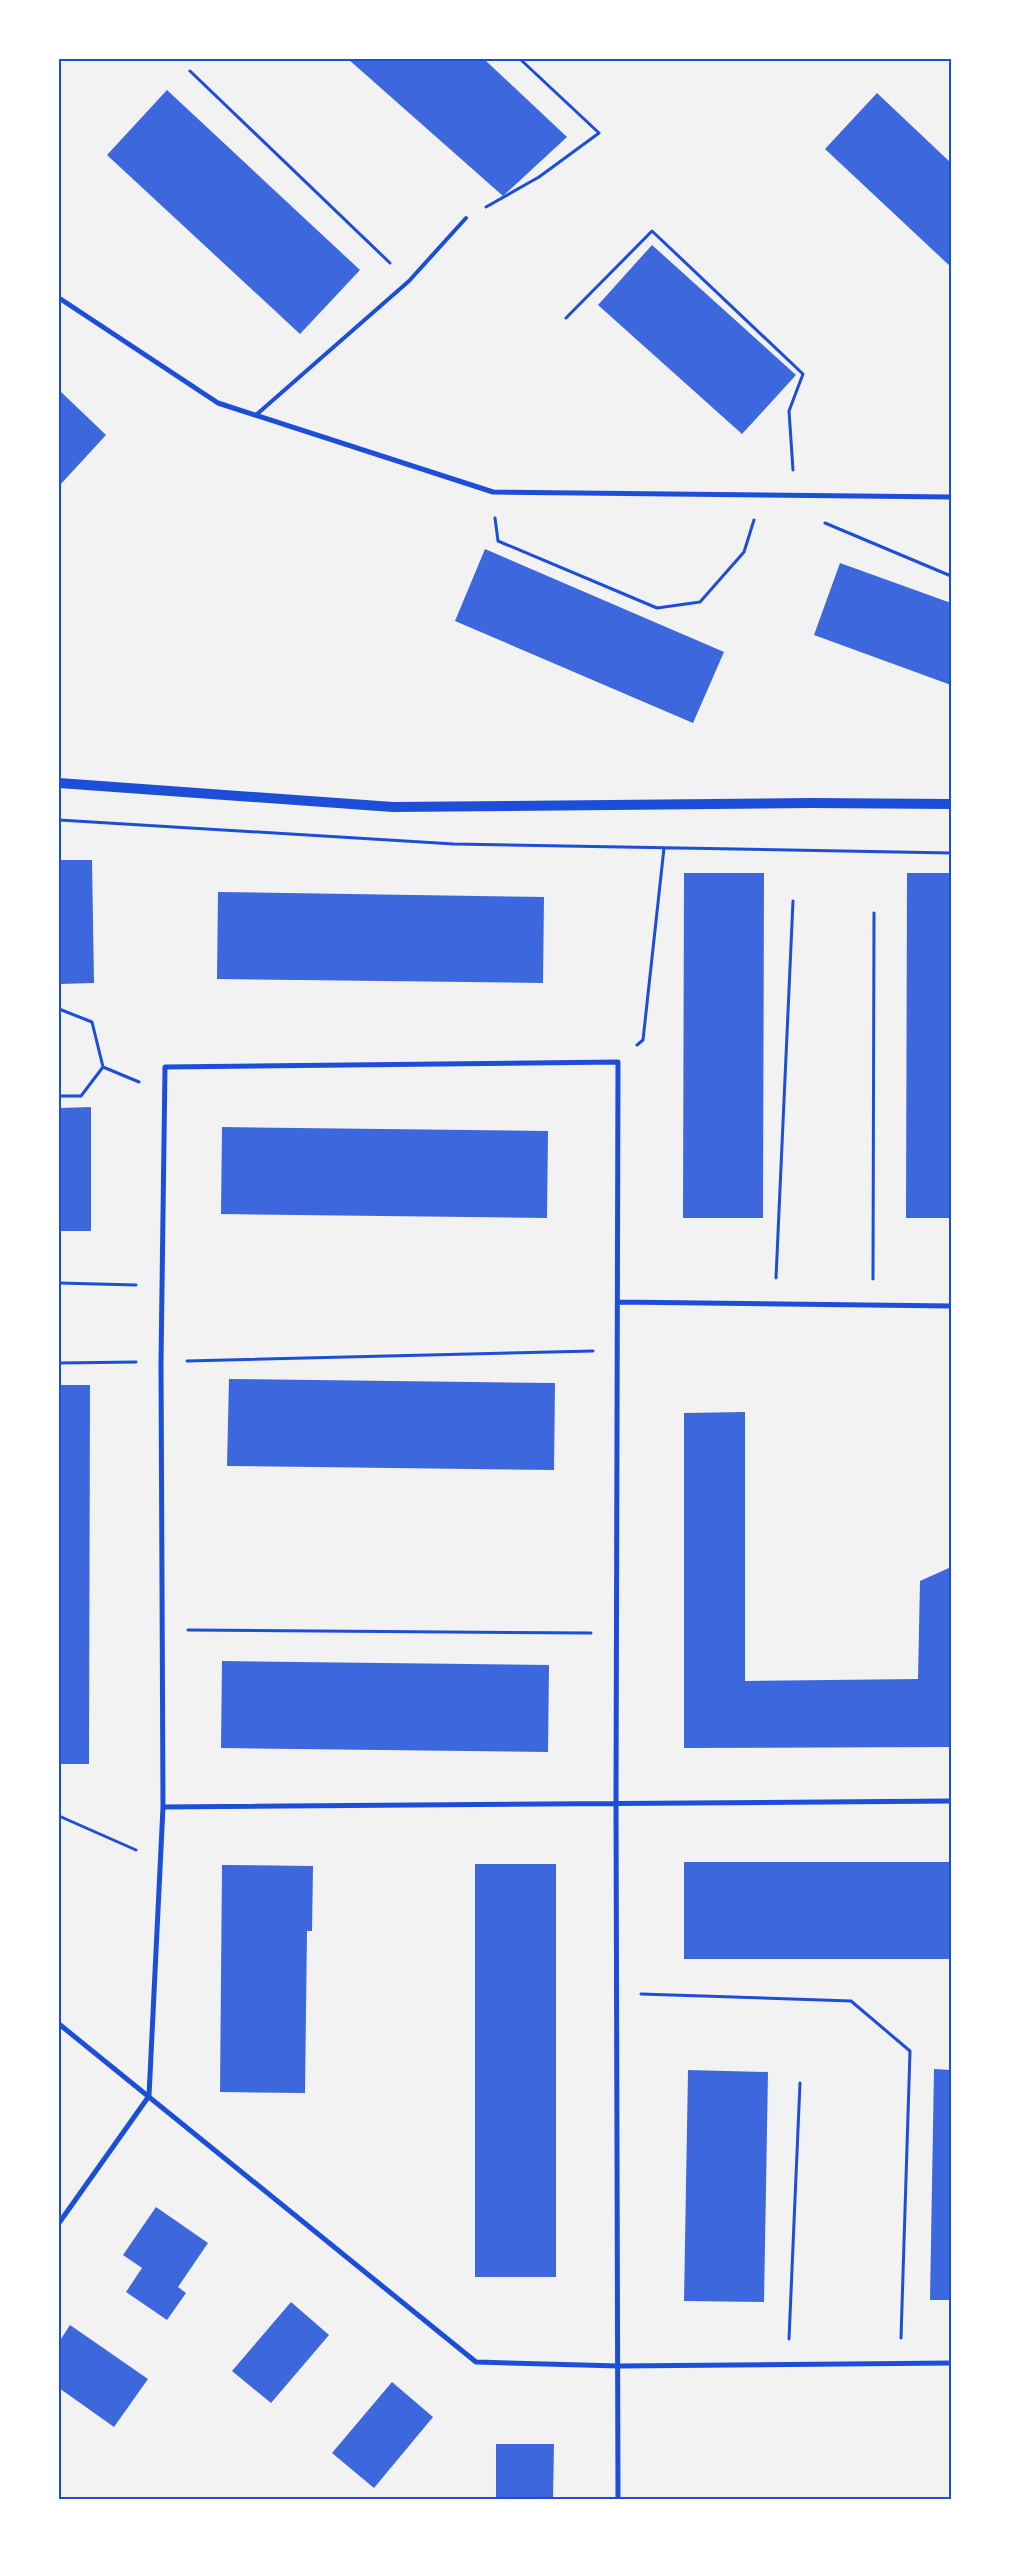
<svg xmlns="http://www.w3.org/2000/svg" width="1010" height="2558" font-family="'DM Sans',sans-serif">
  <rect width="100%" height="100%" fill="#f2f2f2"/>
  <path fill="#3d67dc" d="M 348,59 L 484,59 L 567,137 L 503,196 Z
    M 167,90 L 360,270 L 300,334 L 107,155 Z
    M 877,93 L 951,163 L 951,267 L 825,149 Z
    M 652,245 L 796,375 L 742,434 L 598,305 Z
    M 59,390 L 106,435 L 59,486 Z
    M 485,549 L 724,652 L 693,723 L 455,621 Z
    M 840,563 L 951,603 L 951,685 L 814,635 Z
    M 59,860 L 92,860 L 94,983 L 59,984 Z
    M 684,873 L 764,873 L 763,1218 L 683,1218 Z
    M 907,873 L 951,873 L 951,1218 L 906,1218 Z
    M 218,892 L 544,897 L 543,983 L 217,979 Z
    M 91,1107 L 91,1231 L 59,1231 L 59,1108 Z
    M 222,1127 L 548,1131 L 547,1218 L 221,1214 Z
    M 229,1379 L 555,1383 L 554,1470 L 227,1466 Z
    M 59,1385 L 90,1385 L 89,1764 L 59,1764 Z
    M 745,1412 L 745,1681 L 918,1679 L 920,1581 L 951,1567 L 951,1747 L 684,1748 L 684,1413 Z
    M 222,1661 L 549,1665 L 548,1752 L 221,1748 Z
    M 684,1862 L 951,1862 L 951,1959 L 684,1959 Z
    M 475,1864 L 556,1864 L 556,2277 L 475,2277 Z
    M 222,1865 L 313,1866 L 312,1931 L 307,1931 L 305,2093 L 220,2092 Z
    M 934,2069 L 951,2070 L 951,2300 L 930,2300 Z
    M 688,2070 L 768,2072 L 764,2302 L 684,2301 Z
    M 156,2207 L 208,2243 L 178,2287 L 186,2293 L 167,2320 L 126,2292 L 142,2268 L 123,2255 Z
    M 291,2302 L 329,2335 L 271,2403 L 232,2371 Z
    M 70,2325 L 148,2379 L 114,2427 L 59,2388 L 59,2342 Z
    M 392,2382 L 433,2417 L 374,2488 L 332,2453 Z
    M 496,2444 L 554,2444 L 553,2499 L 496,2499 Z"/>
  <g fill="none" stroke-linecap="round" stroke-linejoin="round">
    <path stroke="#1d4ed8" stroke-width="3" d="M 190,71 L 390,263
      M 486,207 L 539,177 L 599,133 L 520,59
      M 566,318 L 652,231 L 803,374 L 789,411 L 793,470
      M 495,518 L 498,541 L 657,608 L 700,602 L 744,552 L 754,520
      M 825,523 L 951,576
      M 59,820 L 454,844 L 951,853
      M 59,1009 L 92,1022 L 103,1067
      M 637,1045 L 643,1040 L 664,848
      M 103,1067 L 139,1082
      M 59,1096 L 81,1096 L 103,1067
      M 776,1278 L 793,901
      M 873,1279 L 874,913
      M 59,1283 L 136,1285
      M 187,1361 L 593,1351
      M 59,1363 L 136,1362
      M 188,1630 L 591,1633
      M 59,1816 L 136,1850
      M 641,1994 L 851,2001 L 910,2051 L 901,2338
      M 789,2339 L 800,2083"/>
    <path stroke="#1d4ed8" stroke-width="4" d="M 256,415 L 409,281 L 466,218"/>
    <path stroke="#1d4ed8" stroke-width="5" d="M 59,298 L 218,403 L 493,492 L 951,497
      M 619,1302 L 951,1306
      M 163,1807 L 951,1801
      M 59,2024 L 476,2362 L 619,2366 L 951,2363
      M 59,2223 L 149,2096 L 163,1807 L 161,1362 L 165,1067 L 618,1062 L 616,1802 L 618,2499"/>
    <path stroke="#1d4ed8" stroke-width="10" d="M 59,783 L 393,807 L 811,803 L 951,804"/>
  </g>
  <rect width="1010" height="2558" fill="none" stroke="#ffffff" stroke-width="120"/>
  <rect x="60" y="60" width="890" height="2438" fill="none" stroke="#1d4ed8" stroke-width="2"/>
</svg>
